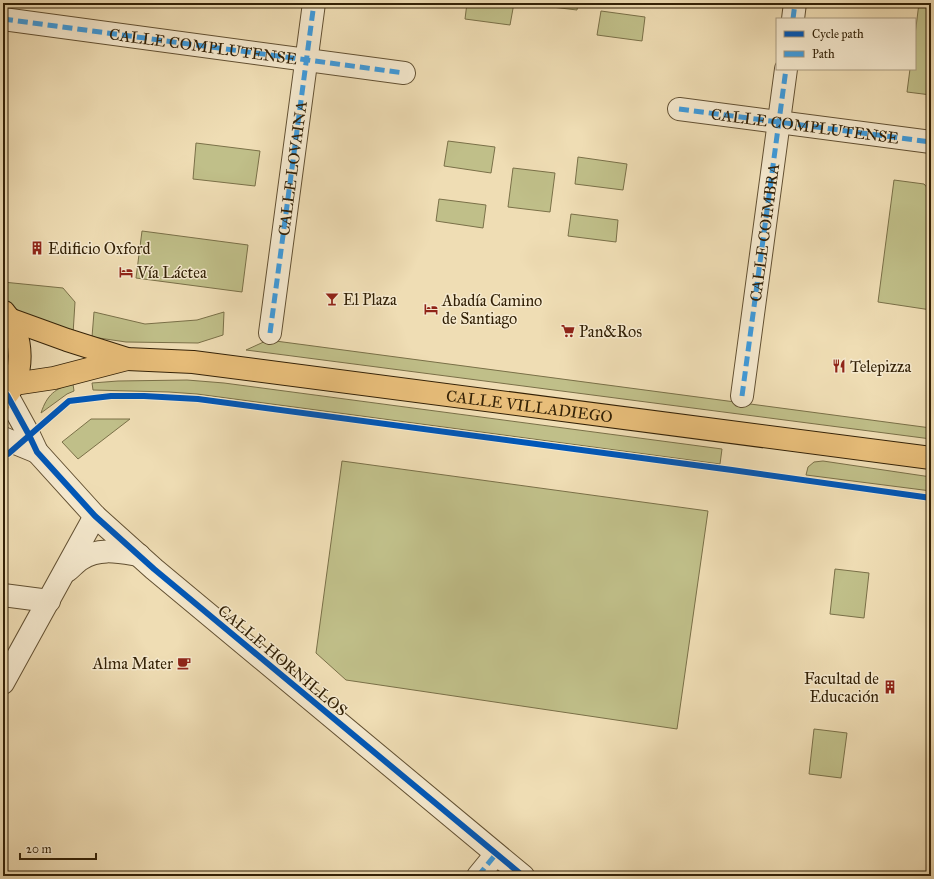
<svg xmlns="http://www.w3.org/2000/svg" width="934" height="879" font-family="'IM FELL Great Primer',serif">
  <rect width="100%" height="100%" fill="#efddb4"/>
  <filter id="stains"><feTurbulence type="fractalNoise" baseFrequency=".005" numOctaves="4"/><feColorMatrix values="0 0 0 0 .2 0 0 0 0 .09 0 0 0 0 .02 0 0 0 .5 -.17"/></filter>
  <radialGradient id="worn" r=".72"><stop offset=".6" stop-color="#630" stop-opacity="0"/><stop offset="1" stop-color="#630" stop-opacity=".3"/></radialGradient>
  <path fill="#c0bf89" stroke="#7a7048" d="M 467,3 L 514,3 L 510,25 L 465,19 Z
    M 535,3 L 578,3 L 577,10 L 535,5 Z
    M 919,3 L 931,3 L 931,95 L 907,92 L 910,69 L 915,69 L 915,35 Z
    M 601,11 L 645,17 L 642,41 L 597,35 Z
    M 448,141 L 495,147 L 491,173 L 444,166 Z
    M 196,143 L 260,151 L 255,186 L 193,179 Z
    M 578,157 L 627,164 L 623,190 L 575,184 Z
    M 513,168 L 555,173 L 550,212 L 508,207 Z
    M 894,180 L 924,184 L 931,192 L 931,310 L 878,302 Z
    M 439,199 L 486,205 L 483,228 L 436,221 Z
    M 571,214 L 618,220 L 616,242 L 568,236 Z
    M 142,231 L 248,245 L 242,292 L 136,278 Z
    M 3,282 L 63,288 L 75,302 L 73,334 C 44,324 25,319 3,298 Z
    M 94,312 L 145,324 L 197,320 L 224,312 L 223,335 L 198,343 L 126,342 L 92,337 Z
    M 268,340 L 931,428 L 931,439 L 246,350 Z
    M 187,380 L 224,383 L 722,449 L 720,464 L 197,394 L 169,392 L 93,390 L 92,383 L 118,381 Z
    M 73,384 L 74,391 L 67,394 L 41,413 C 47,395 55,388 73,384 Z
    M 91,419 L 130,419 L 78,459 L 62,442 Z
    M 342,461 L 708,511 L 677,729 L 346,680 L 316,653 Z
    M 823,461 L 931,477 L 931,491 L 806,475 L 808,467 L 814,462 Z
    M 835,569 L 869,573 L 864,618 L 830,614 Z
    M 814,729 L 847,733 L 841,778 L 809,774 Z"/>
  <g fill="none" stroke-linecap="round" stroke-linejoin="round">
    <g stroke="#625032" stroke-width="24">
      <g id="street">
        <path d="M 3,19 L 404,73"/>
        <path d="M 793,19 L 795,3"/>
        <path d="M 679,109 L 931,142"/>
        <path id="s1" d="M 270,333 L 314,3"/>
        <path d="M 7,395 L 29,435 L 37,452 L 95,516 L 154,569 L 523,876"/>
        <path id="s2" d="M 742,396 L 786,69"/>
        <path d="M 3,438 L 37,452"/>
        <path d="M 67,571 C 72,567 76,562 81,559 C 99,547 120,552 139,555"/>
        <path d="M 3,595 L 49,601"/>
        <path d="M 3,683 L 95,516"/>
        <path d="M 478,876 L 496,854"/>
      </g>
    </g>
    <g stroke="#332106" stroke-width="24">
      <g id="highway">
        <path id="s3" d="M 9,319 L 67,340 L 127,359 L 193,362 L 931,458"/>
        <path d="M 14,384 L 54,378 L 127,359"/>
        <path d="M 3,399 C 26,376 24,336 4,312"/>
      </g>
    </g>
    <use href="#street" stroke="#f5e9ce" stroke-width="22"/>
    <use href="#highway" stroke="#e8be7a" stroke-width="22"/>
    <g stroke="#3e9bdd" stroke-width="5" stroke-dasharray="10 5" stroke-linecap="butt">
      <path id="s4" d="M 3,19 L 404,73"/>
      <path d="M 793,19 L 795,3"/>
      <path id="s5" d="M 679,109 L 931,142"/>
      <path d="M 270,333 L 314,3"/>
      <path d="M 742,396 L 786,69"/>
      <path d="M 478,876 L 496,854"/>
    </g>
    <g stroke="#f5e9ce" stroke-width="8">
      <path id="cycleway" d="M 7,395 L 29,435 L 37,452 L 95,516 L 154,569 L 523,876
        M 3,454 L 8,454 L 69,401 L 111,396 L 144,396 L 198,399 L 732,470 L 931,498"/>
    </g>
    <use href="#cycleway" stroke="#0057b8" stroke-width="6"/>
  </g>
  <defs>
    <g id="building-bare" transform="scale(1.08)"><path d="M-4-6H4V6H1V3H-1V6H-4ZM-2.5-4.3h1.7v1.8h-1.7ZM.8-4.3h1.7v1.8H.8ZM-2.5-1h1.7V.8h-1.7ZM.8-1h1.7V.8H.8Z" fill="#8f2418" stroke="#f5e9ce" stroke-width="2.5" paint-order="stroke"/></g>
    <g id="hotel-bare" transform="scale(1.08)"><path d="M-6-4.5h1.5V1H6V5H4.5V3h-9V5H-6ZM-4 0a1.8 1.8 0 1 1 3.6 0ZM.5 0V-2.5h3Q6-2.5 6 0Z" fill="#8f2418" stroke="#f5e9ce" stroke-width="2.5" paint-order="stroke"/></g>
    <g id="bar-bare" transform="scale(1.08)"><path d="M-6-5H6L.8 .8V4.5H3.5V6h-7V4.5H-.8V.8Z" fill="#8f2418" stroke="#f5e9ce" stroke-width="2.5" paint-order="stroke"/></g>
    <g id="supermarket-bare" transform="scale(1.08)"><path d="M-6-5.5h2.5l.6 2H6L4.5 2H-2.5L-4.4-4H-6ZM-1.5 3.2a1.3 1.3 0 1 0 .1 0ZM3 3.2a1.3 1.3 0 1 0 .1 0Z" fill="#8f2418" stroke="#f5e9ce" stroke-width="2.5" paint-order="stroke"/></g>
    <g id="restaurant-bare" transform="scale(1.08)"><path d="M-5-6h1v4h1v-4h1v4h1v-4h1v5L-1.5 .5V6h-2V.5L-5-1ZM5-6V6H3V1.5H1.5Q1.5-4 5-6Z" fill="#8f2418" stroke="#f5e9ce" stroke-width="2.5" paint-order="stroke"/></g>
    <g id="cafe-bare" transform="scale(1.08)"><path d="M-5.5-4.5H6V0H3Q3 3.5 0 3.5H-2.5Q-5.5 3.5-5.5 0ZM3-3.2v2h1.7v-2ZM-6 4.5H4V6H-6Z" fill="#8f2418" stroke="#f5e9ce" stroke-width="2.5" paint-order="stroke"/></g>
  </defs>
  <g fill-rule="evenodd">
    <use href="#building-bare" x="37" y="248"/>
    <use href="#hotel-bare" x="126" y="272"/>
    <use href="#bar-bare" x="332" y="299"/>
    <use href="#hotel-bare" x="431" y="309"/>
    <use href="#supermarket-bare" x="568" y="331"/>
    <use href="#restaurant-bare" x="839" y="366"/>
    <use href="#cafe-bare" x="184" y="663"/>
    <use href="#building-bare" x="890" y="687"/>
  </g>
  <g text-anchor="middle" stroke-width="3" stroke-linejoin="round" paint-order="stroke">
    <g font-size="16" fill="#332106" stroke="#f5e9ce">
      <text dy="6" stroke="none"><textPath href="#s4" startOffset="202">CALLE COMPLUTENSE</textPath></text>
      <text dy="6" stroke="none"><textPath href="#s5" startOffset="127">CALLE COMPLUTENSE</textPath></text>
      <text dy="6" stroke="none"><textPath href="#s1" startOffset="166">CALLE LOVAINA</textPath></text>
      <text dy="6" stroke="none"><textPath href="#s2" startOffset="165">CALLE COIMBRA</textPath></text>
      <text dy="6" stroke="none"><textPath href="#s3" startOffset="530">CALLE VILLADIEGO</textPath></text>
      <text transform="translate(283 660) rotate(40)" y="6">CALLE HORNILLOS</text>
    </g>
    <g font-size="16" fill="#332106" stroke="#f5e9ce" text-anchor="start">
      <text x="48" y="254">Edificio Oxford</text>
      <text x="137" y="278">Vía Láctea</text>
      <text x="343" y="305">El Plaza</text>
      <text x="442" y="306">Abadía Camino<tspan x="442" dy="18">de Santiago</tspan></text>
      <text x="579" y="337">Pan&amp;Ros</text>
      <text x="850" y="372">Telepizza</text>
      <text x="173" y="669" text-anchor="end">Alma Mater</text>
      <text x="879" y="684" text-anchor="end">Facultad de<tspan x="879" dy="18">Educación</tspan></text>
    </g>
  </g>
  <rect width="934" height="879" fill="none" stroke="#efddb4" stroke-width="16"/>
  <rect x="4" y="4" width="926" height="871" fill="none" stroke="#332106" stroke-width="2"/>
  <rect x="8" y="8" width="918" height="863" fill="none" stroke="#332106"/>
  <rect x="776" y="18" width="140" height="52" fill="#f5e9ce" stroke="#a7997e"/>
  <rect x="784" y="31" width="20" height="6" fill="#0057b8" stroke="#a7997e"/>
  <text x="812" y="38" font-size="12" fill="#332106">Cycle path</text>
  <rect x="784" y="51" width="20" height="6" fill="#3e9bdd" stroke="#a7997e"/>
  <text x="812" y="58" font-size="12" fill="#332106">Path</text>
  <path d="M20 853v6h76v-6" fill="none" stroke="#332106" stroke-width="2"/>
  <text x="26" y="853" font-size="12" fill="#332106" stroke="#f5e9ce" stroke-width="3" paint-order="stroke">20 m</text>
  <rect width="100%" height="100%" filter="url(#stains)"/>
  <rect width="100%" height="100%" fill="url(#worn)"/>
</svg>
